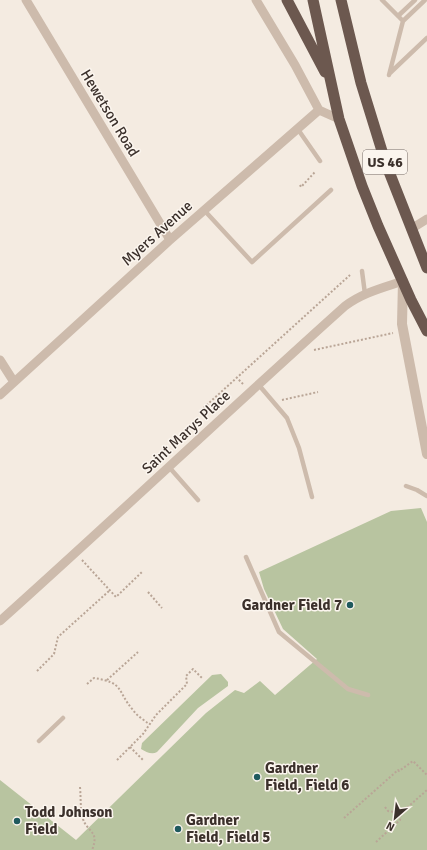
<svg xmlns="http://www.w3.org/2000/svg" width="427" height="850" font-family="Signika,sans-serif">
  <rect width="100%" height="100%" fill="#f4ebe1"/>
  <path fill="#b8c4a0" d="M 421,508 L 427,522 L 427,850 L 0,850 L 0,780 L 76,840 L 206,713 L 235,690 L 244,693 L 260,681 L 275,695 L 317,659 L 283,629 L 264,589 L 259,572 L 391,511 Z
    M 221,674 L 228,682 L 228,686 L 198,708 L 157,752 C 152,755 146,752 141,749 L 142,743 L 212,675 Z"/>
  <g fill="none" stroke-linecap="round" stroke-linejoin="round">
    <path stroke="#b9a596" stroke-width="2" stroke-dasharray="2 2" stroke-linecap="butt" d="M 300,185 L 301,187 L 315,172
      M 314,350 L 393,333
      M 236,377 L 243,384
      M 282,400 L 318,392
      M 206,419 L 199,412 L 350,275
      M 82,560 L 116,597 L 143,571
      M 148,592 L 162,608
      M 37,671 L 54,654 L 58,637 L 109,591
      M 107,680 L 138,652
      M 87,684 L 94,678 C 125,683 116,690 133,710 C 137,716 144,720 149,724
      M 130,747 L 144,761
      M 117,760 L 143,734 L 156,715 L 187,684 L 186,676 L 193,669 L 202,678
      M 80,787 C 81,798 80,808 83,819 C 87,832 100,831 92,850
      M 385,807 L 388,811 L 401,813
      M 344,818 L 398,770 L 399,771 L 413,761 L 427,775
      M 376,842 L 400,820 L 401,813 L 427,790"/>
    <path stroke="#cdbbac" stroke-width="4.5" d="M 382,0 L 403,21
      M 398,16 L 415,0
      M 390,73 L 427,38
      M 389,75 L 403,21 L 425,0
      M 297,128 L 320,161
      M 204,210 L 252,262 L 331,190
      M 362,271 L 365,294
      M 258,384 L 287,418 L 299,448 L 312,497
      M 169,467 L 198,500
      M 406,486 L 417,490 L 427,496
      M 246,557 L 279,632 L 348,689 L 368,695
      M 39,741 L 63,718"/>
    <path stroke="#cdbbac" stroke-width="9" d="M 26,0 L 170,240
      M 256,0 L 295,65 L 319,110
      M 319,110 L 339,119
      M 411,229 L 427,219
      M 0,360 L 14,382
      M 0,395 L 170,240 L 319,110
      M 0,621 C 116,517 229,410 345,306 C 362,293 382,288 403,281"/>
    <path stroke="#cdbbac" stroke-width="10" d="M 403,281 L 402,324 L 427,454"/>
    <path stroke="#6c584f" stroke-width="11" d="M 287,0 L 325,72
      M 313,0 L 339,119 L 362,186 L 378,226 L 411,300 L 427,331
      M 341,0 L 361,83 L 386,164 L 427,268"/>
  </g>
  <g fill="#1f5a5e" stroke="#fbf5ee" stroke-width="1.5">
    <circle cx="350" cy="605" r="4"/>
    <circle cx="257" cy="777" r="4"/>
    <circle cx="17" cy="821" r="4"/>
    <circle cx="178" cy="829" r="4"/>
  </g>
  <g text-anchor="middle" stroke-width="3" stroke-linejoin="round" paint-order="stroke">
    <rect fill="#fbf5ee" stroke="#756b66" stroke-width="1" x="363" y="150" width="44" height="24" rx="3"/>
    <g font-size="14" font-weight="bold" fill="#3b302b">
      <text x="385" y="167">US 46</text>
    </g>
    <g font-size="15" fill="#3b302b" stroke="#fbf5ee">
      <text transform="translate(110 113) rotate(59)" y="5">Hewetson Road</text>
      <text transform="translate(157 233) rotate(-42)" y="5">Myers Avenue</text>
      <text transform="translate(186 432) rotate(-43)" y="5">Saint Marys Place</text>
    </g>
    <g font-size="15" font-weight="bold" fill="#3b302b" stroke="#fbf5ee" text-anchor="start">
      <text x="342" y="610" text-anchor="end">Gardner Field 7</text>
      <text x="265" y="773">Gardner<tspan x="265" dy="17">Field, Field 6</tspan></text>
      <text x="25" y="817">Todd Johnson<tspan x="25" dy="17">Field</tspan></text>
      <text x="186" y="825">Gardner<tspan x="186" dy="17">Field, Field 5</tspan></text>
    </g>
  </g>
  <g transform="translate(395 818) rotate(208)" stroke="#fbf5ee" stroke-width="3" paint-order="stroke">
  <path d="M0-3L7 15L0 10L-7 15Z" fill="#3b302b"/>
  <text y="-6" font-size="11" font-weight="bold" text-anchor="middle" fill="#3b302b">N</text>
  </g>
</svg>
